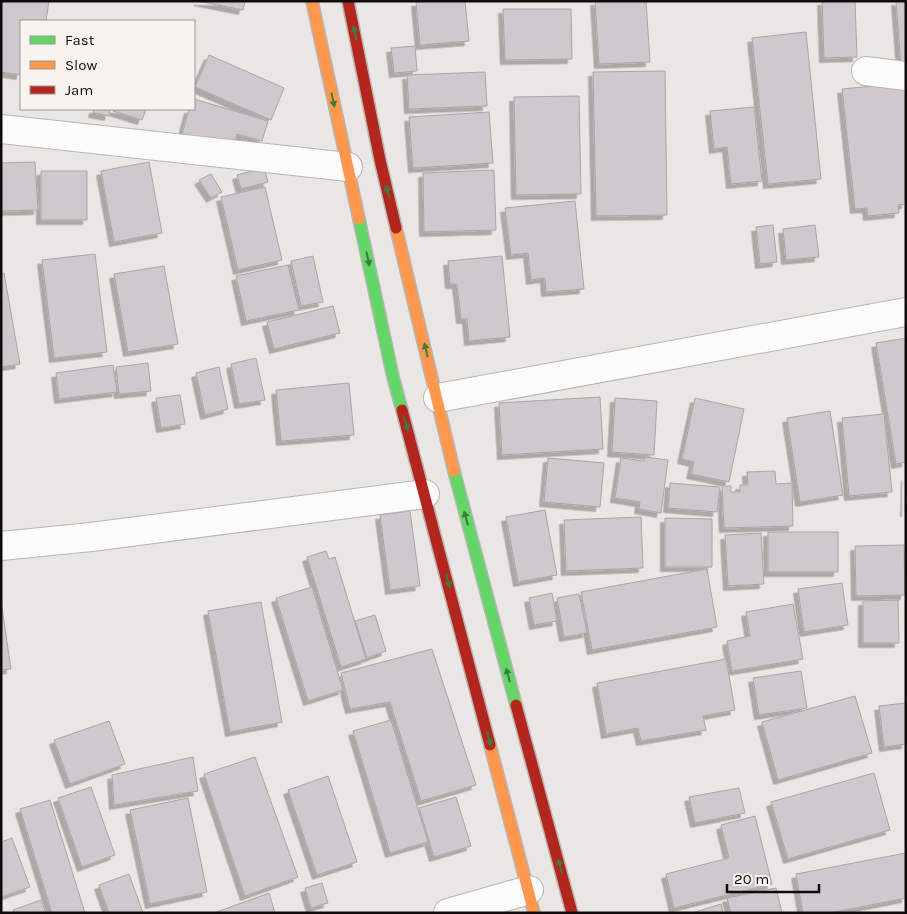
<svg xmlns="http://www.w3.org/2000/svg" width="907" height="914" font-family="Karla,sans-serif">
  <defs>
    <filter id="shadow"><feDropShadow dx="-4.5" dy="4.5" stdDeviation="0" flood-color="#0004"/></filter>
  </defs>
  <rect width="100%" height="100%" fill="#e9e6e3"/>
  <path fill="#cfc8ce" stroke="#a8a6a5" filter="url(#shadow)" d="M 1,1 L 49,1 L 46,21 L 21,21 L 21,75 L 1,72 Z
    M 198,1 L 245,1 L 243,10 Z
    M 428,1 L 465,1 L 469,41 L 420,45 L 416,2 Z
    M 595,1 L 646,1 L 650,62 L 599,64 Z
    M 822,1 L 855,1 L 857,57 L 824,58 Z
    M 896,1 L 906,1 L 906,65 L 901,66 Z
    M 503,9 L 571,9 L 572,59 L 505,60 Z
    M 806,32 L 821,179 L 768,184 L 752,38 Z
    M 415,46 L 417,71 L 394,73 L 391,48 Z
    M 209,55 L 284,88 L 271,120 L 195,87 Z
    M 665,71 L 667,215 L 596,216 L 593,72 Z
    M 485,72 L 487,106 L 409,109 L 407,75 Z
    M 906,83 L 906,204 L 898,205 L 899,213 L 868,216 L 867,208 L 855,209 L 842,89 Z
    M 579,96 L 581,194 L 516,195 L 514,97 Z
    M 194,99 L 268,121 L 262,141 L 237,134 L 234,144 L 213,137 L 211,144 L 182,135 L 189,109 L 194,109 Z
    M 754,107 L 762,181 L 731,184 L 727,147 L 714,149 L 710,111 Z
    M 94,109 L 110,109 L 109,116 L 93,113 Z
    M 114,109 L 146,109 L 142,120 L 113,111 Z
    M 489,112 L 493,163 L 413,168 L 409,117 Z
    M 35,162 L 38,210 L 1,211 L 1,163 Z
    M 149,162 L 162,233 L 114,242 L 101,171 Z
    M 264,168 L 268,182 L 241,189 L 237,175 Z
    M 494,170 L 496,230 L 424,232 L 423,173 Z
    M 41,171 L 87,171 L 87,220 L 41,220 Z
    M 211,174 L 222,192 L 211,198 L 199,180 Z
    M 265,187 L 282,260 L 238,270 L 221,197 Z
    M 575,201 L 584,289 L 546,292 L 545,278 L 531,280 L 528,253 L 511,255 L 505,208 Z
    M 773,225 L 777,262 L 760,264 L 756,227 Z
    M 815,225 L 819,257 L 786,260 L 783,229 Z
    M 95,254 L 107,352 L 54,358 L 42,260 Z
    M 313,256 L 323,302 L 301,306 L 291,261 Z
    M 502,256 L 510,337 L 469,341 L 467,319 L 461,319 L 457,284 L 450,284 L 448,261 Z
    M 288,265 L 299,310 L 246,321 L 236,276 Z
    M 164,266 L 178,344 L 128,352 L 114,274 Z
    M 4,273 L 20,364 L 1,367 L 1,274 Z
    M 333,306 L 340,333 L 274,349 L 267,322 Z
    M 906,338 L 906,462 L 896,464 L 876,343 Z
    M 256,358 L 265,400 L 239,404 L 231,364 Z
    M 148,363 L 151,391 L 119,394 L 116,367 Z
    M 113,365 L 117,392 L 59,399 L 56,373 Z
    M 219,367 L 228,409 L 205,415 L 196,373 Z
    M 349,383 L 354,435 L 281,441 L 276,390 Z
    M 180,395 L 185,424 L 161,428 L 156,398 Z
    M 600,397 L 603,449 L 502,455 L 499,403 Z
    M 615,398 L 657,401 L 654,455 L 612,452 Z
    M 695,398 L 744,409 L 729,482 L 691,474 L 694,462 L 682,459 Z
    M 830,411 L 843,495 L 800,502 L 787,418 Z
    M 884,414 L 892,492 L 849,496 L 842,418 Z
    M 645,457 L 668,460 L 661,513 L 639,509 L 640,502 L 615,498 L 621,458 L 644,461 Z
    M 548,458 L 604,463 L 600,507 L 544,502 Z
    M 775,471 L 776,484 L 792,483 L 793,526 L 724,528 L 722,486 L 731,486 L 731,492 L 740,492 L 740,485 L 748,485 L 747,472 Z
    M 906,476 L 906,512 L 905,512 Z
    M 670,483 L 720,487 L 717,512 L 668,508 Z
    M 545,510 L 557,575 L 518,582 L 506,517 Z
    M 410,511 L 420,586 L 390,590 L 380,515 Z
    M 641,517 L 643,568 L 566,571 L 564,520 Z
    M 665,518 L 712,519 L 712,567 L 665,567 Z
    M 768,532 L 838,532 L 838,572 L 768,572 Z
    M 761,533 L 764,584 L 728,586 L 725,535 Z
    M 904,545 L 905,595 L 856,596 L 855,546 Z
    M 326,551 L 329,559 L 335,557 L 366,659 L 341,667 L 307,557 Z
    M 707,569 L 717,627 L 592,650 L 581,592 Z
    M 842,583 L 848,625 L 804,632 L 798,589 Z
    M 312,587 L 343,690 L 308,701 L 276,598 Z
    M 552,593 L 557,621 L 534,625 L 529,598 Z
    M 579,594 L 587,633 L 564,637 L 557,598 Z
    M 898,600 L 899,643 L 863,643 L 863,601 Z
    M 1,601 L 11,669 L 1,670 Z
    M 261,602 L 282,722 L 230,732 L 208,611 Z
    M 793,604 L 803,659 L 732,671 L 727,641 L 750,636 L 746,612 Z
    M 375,615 L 386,651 L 367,658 L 355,621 Z
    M 432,649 L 476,785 L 421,801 L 390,702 L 350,709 L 341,673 Z
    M 726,659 L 735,710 L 703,716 L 706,730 L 641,741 L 638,728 L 606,734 L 597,683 Z
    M 801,671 L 807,708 L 759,715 L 753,678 Z
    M 855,696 L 872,753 L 778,780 L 762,722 Z
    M 906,703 L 906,744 L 884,747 L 879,706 Z
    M 391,720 L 428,842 L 390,853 L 353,731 Z
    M 109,721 L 125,764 L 70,784 L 54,740 Z
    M 193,757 L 198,791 L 114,805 L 112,775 Z
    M 255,757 L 298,877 L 245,896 L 204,774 Z
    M 874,773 L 890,830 L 788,859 L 771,802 Z
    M 328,776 L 357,862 L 317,875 L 288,790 Z
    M 91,787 L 115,855 L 82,867 L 58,798 Z
    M 739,788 L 745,813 L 695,823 L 689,797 Z
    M 456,797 L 471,846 L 434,857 L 419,808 Z
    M 188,798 L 207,892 L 150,904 L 130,810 Z
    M 50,800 L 85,913 L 52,913 L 20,809 Z
    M 755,816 L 772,884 L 674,908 L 666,874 L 729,858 L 721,825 Z
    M 12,838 L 30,887 L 1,897 L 1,842 Z
    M 906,853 L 906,898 L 830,913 L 803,913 L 796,874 Z
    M 129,874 L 143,913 L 109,913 L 99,885 Z
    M 322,883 L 328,903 L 311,908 L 305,888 Z
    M 776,888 L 782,913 L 731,913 L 727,898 Z
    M 269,893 L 275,913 L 214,913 Z
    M 41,900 L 46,913 L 14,913 L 13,910 Z
    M 721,904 L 723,913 L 692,913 Z"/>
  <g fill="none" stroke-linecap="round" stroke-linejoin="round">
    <g stroke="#b8b5b3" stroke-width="30">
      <path id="street" d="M 866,71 L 906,76
        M 1,129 L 348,167
        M 438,398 L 906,312
        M 1,546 L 91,537 L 425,494
        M 448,913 L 529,890"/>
    </g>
    <g stroke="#b8b5b3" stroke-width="14">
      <path id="fast" d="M 359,219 L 393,377 L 402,410
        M 454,471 L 516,705"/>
    </g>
    <g stroke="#b8b5b3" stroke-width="14">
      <path id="slow" d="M 312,1 L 359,219
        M 396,228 L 454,471
        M 490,745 L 534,913"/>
    </g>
    <g stroke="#b8b5b3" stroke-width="14">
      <path id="jam" d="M 348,1 L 380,160 L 396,228
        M 402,410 L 490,745
        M 516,705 L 572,913"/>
    </g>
    <use href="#street" stroke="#fcfbfb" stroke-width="28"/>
    <use href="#fast" stroke="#63d668" stroke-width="11"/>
    <use href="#slow" stroke="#ff974d" stroke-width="11"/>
    <use href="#jam" stroke="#b3261e" stroke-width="11"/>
  </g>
  <defs><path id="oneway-solid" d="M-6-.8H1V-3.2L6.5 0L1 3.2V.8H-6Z" transform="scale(1.25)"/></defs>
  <g fill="#3d7c3e">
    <use href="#oneway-solid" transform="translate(355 33) rotate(-101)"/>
    <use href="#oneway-solid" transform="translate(333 100) rotate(78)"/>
    <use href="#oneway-solid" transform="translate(388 192) rotate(-103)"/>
    <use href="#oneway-solid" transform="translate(368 259) rotate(78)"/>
    <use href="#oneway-solid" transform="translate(426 350) rotate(-103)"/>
    <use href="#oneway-solid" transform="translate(406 424) rotate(75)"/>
    <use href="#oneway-solid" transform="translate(466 518) rotate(-105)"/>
    <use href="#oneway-solid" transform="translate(448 581) rotate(75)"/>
    <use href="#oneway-solid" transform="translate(508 675) rotate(-105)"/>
    <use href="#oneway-solid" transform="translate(489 739) rotate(75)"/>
    <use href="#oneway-solid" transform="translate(560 866) rotate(-105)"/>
  </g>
  <rect width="907" height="914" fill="none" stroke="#0e0d0b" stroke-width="5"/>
  <rect x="20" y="20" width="175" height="90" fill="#f8f3ef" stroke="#9a9794"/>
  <rect x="30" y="36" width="25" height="8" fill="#63d668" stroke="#9a9794"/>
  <text x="65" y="45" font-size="15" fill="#0e0d0b">Fast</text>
  <rect x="30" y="61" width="25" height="8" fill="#ff974d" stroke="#9a9794"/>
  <text x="65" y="70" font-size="15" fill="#0e0d0b">Slow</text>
  <rect x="30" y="86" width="25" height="8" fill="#b3261e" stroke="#9a9794"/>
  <text x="65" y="95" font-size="15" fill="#0e0d0b">Jam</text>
  <path d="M727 884v8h92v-8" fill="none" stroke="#0e0d0b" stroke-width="2.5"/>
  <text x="734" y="884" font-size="15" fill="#0e0d0b" stroke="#f8f3ef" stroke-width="4" paint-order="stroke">20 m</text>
</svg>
